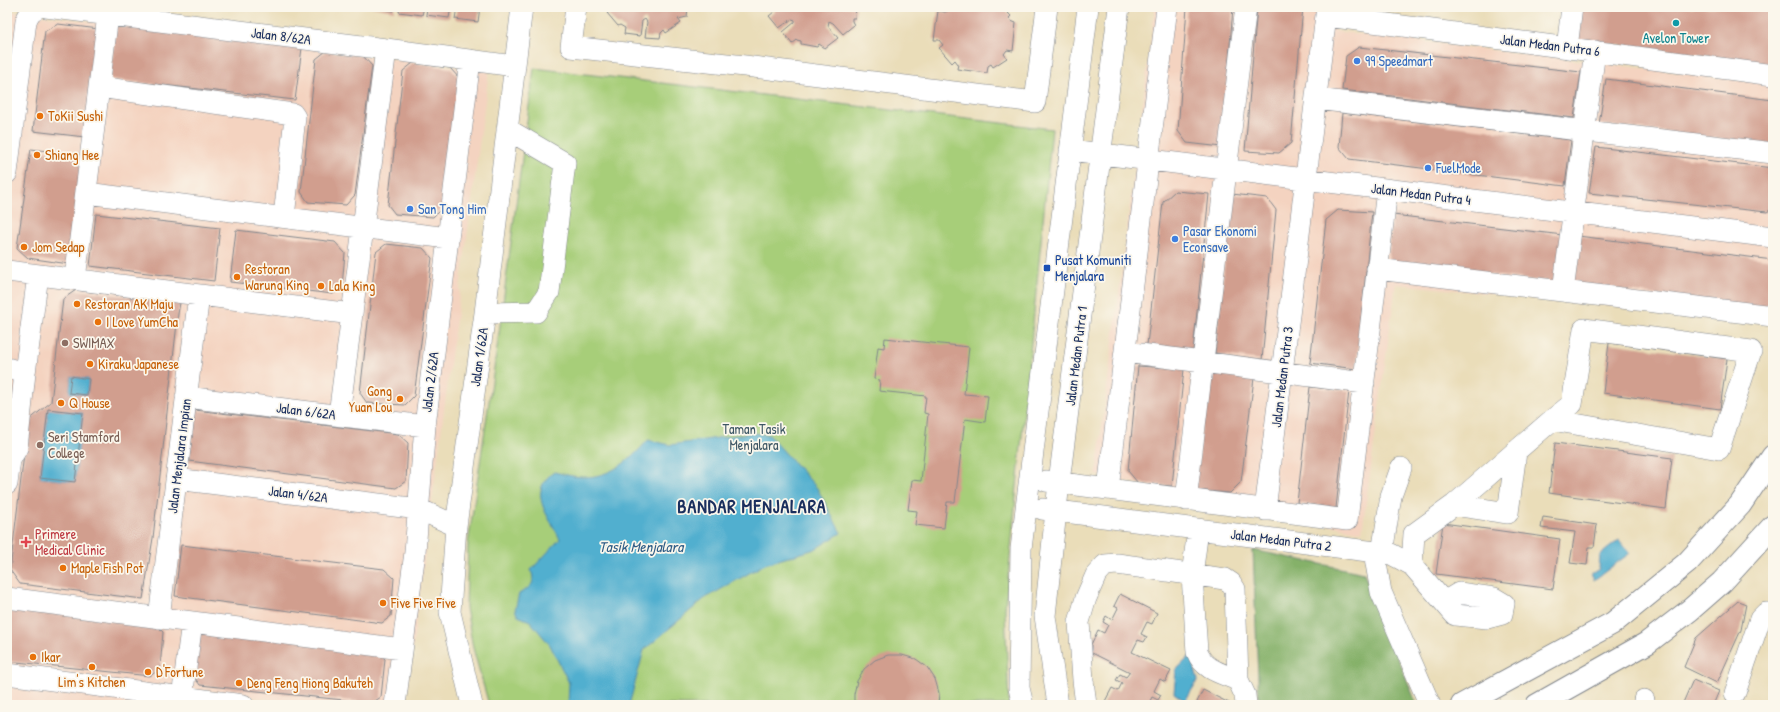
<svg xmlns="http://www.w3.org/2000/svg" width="1780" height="712" font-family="'Patrick Hand',sans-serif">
  <rect width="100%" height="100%" fill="#fbf7ec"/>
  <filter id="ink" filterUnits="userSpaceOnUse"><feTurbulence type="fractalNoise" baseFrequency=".025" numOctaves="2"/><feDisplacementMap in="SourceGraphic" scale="8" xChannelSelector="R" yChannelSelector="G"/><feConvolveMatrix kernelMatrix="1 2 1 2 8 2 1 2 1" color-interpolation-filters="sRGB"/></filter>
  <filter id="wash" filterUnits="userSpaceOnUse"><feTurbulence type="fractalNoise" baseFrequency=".012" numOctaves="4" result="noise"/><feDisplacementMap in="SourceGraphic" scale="16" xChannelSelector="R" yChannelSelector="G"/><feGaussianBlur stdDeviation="0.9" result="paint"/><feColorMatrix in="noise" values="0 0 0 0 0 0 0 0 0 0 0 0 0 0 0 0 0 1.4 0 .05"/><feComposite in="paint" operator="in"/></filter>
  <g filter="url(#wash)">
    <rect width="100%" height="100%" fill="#eaddb9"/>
    <path fill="#f4d3c0" d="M 1155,7 L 1336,7 L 1335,31 L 1773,84 L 1773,322 L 1396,284 L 1362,532 L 1096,475 Z
      M 7,11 L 489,71 L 405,705 L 314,705 L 158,685 L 155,705 L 7,705 Z"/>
    <path fill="#a7ce79" stroke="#617e6c" d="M 534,68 L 1052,129 L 1005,609 L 1009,705 L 489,705 L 473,648 L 466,608 L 468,544 L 497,348 Z"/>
    <path fill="#85b169" stroke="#507064" d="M 1253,550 L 1364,573 L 1417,705 L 1259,705 Z"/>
    <path fill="#51afcf" stroke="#366f96" d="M 71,376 L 89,379 L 87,395 L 69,393 Z
      M 48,409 L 83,413 L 75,482 L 40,478 Z
      M 752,433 L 769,435 L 817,488 L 841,533 L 815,549 L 765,564 L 704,599 L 644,650 L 629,705 L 568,705 L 569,683 L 550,645 L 530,621 L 518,616 L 515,610 L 519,594 C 531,586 536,585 531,570 L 560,539 C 549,516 526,492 554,472 C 564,474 573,477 582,477 C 610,478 631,460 648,440 L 670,445 Z
      M 1619,540 L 1630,553 L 1594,580 L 1591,574 L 1599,569 L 1600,555 Z
      M 1191,655 L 1198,680 L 1185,701 L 1174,693 L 1176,670 Z"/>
    <g id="blocks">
      <path fill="#d19e8e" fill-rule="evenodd" d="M 371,7 L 394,7 L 394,11 Z
        M 400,7 L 424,7 L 422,15 L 399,12 Z
        M 427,7 L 451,7 L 449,18 L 426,15 Z
        M 457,7 L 480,7 L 478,22 L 455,19 Z
        M 606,7 L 688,7 L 687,17 L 678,19 L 681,23 L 666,33 L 664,30 L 661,33 L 660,38 L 645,37 L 647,22 L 645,19 L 642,21 L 640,36 L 624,34 L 625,28 L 620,25 L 618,26 L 607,13 L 610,11 Z
        M 775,7 L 856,7 L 855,18 L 852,18 L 852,21 L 854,25 L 843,34 L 833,23 L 829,21 L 828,26 L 838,38 L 825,48 L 819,44 L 817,47 L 801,44 L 801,41 L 797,40 L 792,44 L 783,32 L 795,22 L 795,20 L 792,19 L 779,28 L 769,16 L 774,12 Z
        M 945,7 L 1002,7 L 1011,16 L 1009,18 L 1011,21 L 1016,23 L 1013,51 L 1007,50 L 1004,54 L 1007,58 L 993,67 L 991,64 L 988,66 L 987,73 L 957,69 L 958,64 L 955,60 L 952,63 L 939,48 L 943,45 L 939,40 L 934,40 L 938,11 L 945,12 L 948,11 Z
        M 1187,7 L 1233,7 L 1222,147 L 1187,143 L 1178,131 Z
        M 1257,7 L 1303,7 L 1291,143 L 1279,153 L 1245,151 Z
        M 1582,7 L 1773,7 L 1773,65 L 1577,40 Z
        M 58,24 L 99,29 L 85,137 L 33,131 L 45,31 Z
        M 116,26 L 302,48 L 295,100 L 110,79 Z
        M 1359,47 L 1581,72 L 1574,118 L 1342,90 L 1346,56 Z
        M 326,51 L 363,56 L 372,66 L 355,195 L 346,205 L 308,202 L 301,192 L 316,59 Z
        M 413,63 L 450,68 L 459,78 L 442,208 L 433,217 L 395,214 L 388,205 L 403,71 Z
        M 1606,79 L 1773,100 L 1773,145 L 1599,124 Z
        M 1342,113 L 1571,140 L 1565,186 L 1349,159 L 1339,147 Z
        M 1596,147 L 1773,168 L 1773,208 L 1767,212 L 1589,193 Z
        M 31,149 L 83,155 L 69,264 L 28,258 L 17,248 Z
        M 1175,191 L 1209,194 L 1193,351 L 1147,345 L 1163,202 Z
        M 1232,194 L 1267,198 L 1276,210 L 1262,360 L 1215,354 Z
        M 1338,210 L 1372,212 L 1356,369 L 1310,363 L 1326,220 Z
        M 96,214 L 220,228 L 214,281 L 90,266 Z
        M 1393,215 L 1563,235 L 1557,283 L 1388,262 Z
        M 236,230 L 335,242 L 345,253 L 342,287 L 333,294 L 230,282 Z
        M 1578,236 L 1773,260 L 1773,310 L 1572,284 Z
        M 386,244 L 423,248 L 432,258 L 414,396 L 405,405 L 367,403 L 360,393 L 376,252 Z
        M 76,290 L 180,303 L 178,314 L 153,538 L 143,599 L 20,584 L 10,570 L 28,421 L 51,402 L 63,299 ZM 71,376 L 89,379 L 87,395 L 69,393 ZM 48,409 L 83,413 L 75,482 L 40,478 Z
        M 885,338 L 969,347 L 964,394 L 988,396 L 985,422 L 965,419 L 955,502 L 947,502 L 944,528 L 915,525 L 917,511 L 908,510 L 912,480 L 921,481 L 928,414 L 924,413 L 926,396 L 879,391 L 880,380 L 874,379 L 878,347 L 884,348 Z
        M 1609,343 L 1727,359 L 1720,409 L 1603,393 Z
        M 1138,366 L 1184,369 L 1172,486 L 1138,483 L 1128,471 Z
        M 1208,373 L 1254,378 L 1241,482 L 1230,493 L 1195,490 Z
        M 1310,387 L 1349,391 L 1336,508 L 1297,503 Z
        M 195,410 L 398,434 L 408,443 L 406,481 L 396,488 L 189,461 Z
        M 1555,443 L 1672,458 L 1666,509 L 1549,493 Z
        M 1543,517 L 1597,525 L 1594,547 L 1589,547 L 1587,565 L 1570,563 L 1575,532 L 1541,528 Z
        M 1443,523 L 1560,539 L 1553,589 L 1436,574 Z
        M 181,545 L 384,569 L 394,578 L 391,616 L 382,623 L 175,596 Z
        M 1120,594 L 1157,613 L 1152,624 L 1147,622 L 1141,634 L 1147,637 L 1144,642 L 1138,640 L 1132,652 L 1171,671 L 1165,682 L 1160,679 L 1154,691 L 1161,695 L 1158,700 L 1152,697 L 1148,705 L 1103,705 L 1112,688 L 1118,691 L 1122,683 L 1116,680 L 1120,674 L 1126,677 L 1130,672 L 1088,651 L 1098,630 L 1104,633 L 1108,625 L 1103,622 L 1106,616 L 1112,620 L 1118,608 L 1114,606 Z
        M 1738,601 L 1746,604 L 1741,630 L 1717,683 L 1684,667 L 1696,638 Z
        M 7,605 L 154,623 L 163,632 L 160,669 L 150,676 L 7,661 Z
        M 207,629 L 375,650 L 385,659 L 381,697 L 372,703 L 200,685 L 192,674 L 197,638 Z
        M 888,655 L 902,655 L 916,659 L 927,667 L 935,679 L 939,693 L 938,705 L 854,705 L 854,694 L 857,681 L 864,669 L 875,660 Z
        M 1693,680 L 1719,691 L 1713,705 L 1682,705 Z
        M 1203,690 L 1233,705 L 1201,705 L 1197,702 Z"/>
    </g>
  </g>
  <g filter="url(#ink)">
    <use href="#blocks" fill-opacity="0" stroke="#82868c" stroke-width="1"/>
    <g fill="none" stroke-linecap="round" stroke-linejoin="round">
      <g stroke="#82868c" stroke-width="22">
        <path id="minor" d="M 46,7 L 386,49 L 515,66
          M 576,7 L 571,47 L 745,66 L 1035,102 L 1047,7
          M 1327,16 L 1773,75
          M 1567,48 L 1572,7
          M 99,87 L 293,114 L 295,117 L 284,217
          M 1316,99 L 1773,153
          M 1070,150 L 1773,237
          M 7,173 L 26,21 C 29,13 32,10 39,7
          M 86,193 L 448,238
          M 1377,269 L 1773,316
          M 7,271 L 352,314
          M 75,279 L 108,15
          M 1563,291 L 1595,51
          M 485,313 L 536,312 L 549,292 L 565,163 L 507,129
          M 1125,352 L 1364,383
          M 7,368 L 25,373 L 17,448 L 10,460 L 7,462
          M 25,373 L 38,275
          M 186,397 L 425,426
          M 339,415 L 386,49
          M 176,479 L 419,509 L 456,526
          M 1046,481 L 1347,520 L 1387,190
          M 7,484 L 10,460
          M 1108,489 L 1167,7
          M 1186,500 L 1246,7
          M 1454,505 L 1508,513 L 1516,452
          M 1042,509 L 1391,554 L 1412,565 L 1455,615 L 1487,618 L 1502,614 L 1504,604 L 1494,598 L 1459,593 L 1444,602
          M 1265,510 L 1327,7
          M 1198,530 L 1192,575 L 1197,652 C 1204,670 1221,673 1238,680 L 1245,695 L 1246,705
          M 1374,552 L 1381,592 L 1430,705
          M 1382,553 L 1391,496 L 1401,468
          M 1412,565 L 1414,534 L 1454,505 L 1552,420 L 1719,449 L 1751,351 L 1584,329 L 1572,404 L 1552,420
          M 7,598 L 402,649
          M 159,618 L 199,295
          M 7,674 L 243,705
          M 1735,693 L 1760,619 L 1766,613 L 1773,613
          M 182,698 L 192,622
          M 1644,700 L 1644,705
          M 395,705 L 415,552 L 425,426 L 470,60
          M 472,705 L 450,612 L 456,526 L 485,313 L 522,7
          M 1023,705 L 1019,688 L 1021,549 L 1088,7
          M 1058,705 L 1045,616 L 1059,482 L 1119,7
          M 1086,705 L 1083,680 L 1079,622 L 1086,598 L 1096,575 L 1105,565 L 1117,564 L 1225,579 L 1231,583 L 1235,589 L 1238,680"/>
      </g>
      <g stroke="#82868c" stroke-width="24">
        <path id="major" d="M 1462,705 L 1613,623 L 1687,563 L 1740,505 L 1773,456
          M 1537,705 L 1647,643 L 1690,610 L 1722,582 L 1773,526"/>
      </g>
      <use href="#minor" stroke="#fff" stroke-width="21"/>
      <use href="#major" stroke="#fff" stroke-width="22"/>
    </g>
  </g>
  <circle fill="#0f9aa8" stroke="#fbf7ec" stroke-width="1.5" cx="1676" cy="23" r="4"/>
  <g fill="#3f7fe0" stroke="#fbf7ec" stroke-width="1.5">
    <circle cx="1357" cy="61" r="4"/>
    <circle cx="1428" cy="168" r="4"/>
    <circle cx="410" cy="209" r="4"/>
    <circle cx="1175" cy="239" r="4"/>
  </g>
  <g fill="#e8710a" stroke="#fbf7ec" stroke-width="1.5">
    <circle cx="40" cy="116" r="4"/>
    <circle cx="37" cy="155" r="4"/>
    <circle cx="24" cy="247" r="4"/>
    <circle cx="237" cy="277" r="4"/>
    <circle cx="321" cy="286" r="4"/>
    <circle cx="77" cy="304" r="4"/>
    <circle cx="98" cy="322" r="4"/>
    <circle cx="90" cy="364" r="4"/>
    <circle cx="400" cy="399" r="4"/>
    <circle cx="61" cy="403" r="4"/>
    <circle cx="63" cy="568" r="4"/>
    <circle cx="383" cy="603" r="4"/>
    <circle cx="33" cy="657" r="4"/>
    <circle cx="92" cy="667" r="4"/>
    <circle cx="148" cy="672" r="4"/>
    <circle cx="239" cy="683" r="4"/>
  </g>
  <rect fill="#1a4fb4" stroke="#fbf7ec" stroke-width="1.5" x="1043" y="264" width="8" height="8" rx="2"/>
  <g fill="#8d6e63" stroke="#fbf7ec" stroke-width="1.5">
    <circle cx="65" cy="343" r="4"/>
    <circle cx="40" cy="445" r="4"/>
  </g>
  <path fill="#e0444e" stroke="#fbf7ec" stroke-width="1.5" d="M24 536h4v4h4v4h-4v4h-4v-4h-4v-4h4z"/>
  <g text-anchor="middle" stroke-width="3.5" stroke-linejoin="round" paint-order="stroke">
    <g font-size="14" fill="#1b2f5e" stroke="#fbf7ec">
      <text transform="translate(281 36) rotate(7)" y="5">Jalan 8/62A</text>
      <text transform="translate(1550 45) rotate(7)" y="5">Jalan Medan Putra 6</text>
      <text transform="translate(1421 194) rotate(7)" y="5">Jalan Medan Putra 4</text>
      <text transform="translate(1076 356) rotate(-83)" y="5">Jalan Medan Putra 1</text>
      <text transform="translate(479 357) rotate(-82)" y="5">Jalan 1/62A</text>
      <text transform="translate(1282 377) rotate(-83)" y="5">Jalan Medan Putra 3</text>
      <text transform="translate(430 382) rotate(-83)" y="5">Jalan 2/62A</text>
      <text transform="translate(306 411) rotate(7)" y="5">Jalan 6/62A</text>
      <text transform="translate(179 456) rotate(-83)" y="5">Jalan Menjalara Impian</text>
      <text transform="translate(298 494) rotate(7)" y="5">Jalan 4/62A</text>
      <text transform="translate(1281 540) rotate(7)" y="5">Jalan Medan Putra 2</text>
    </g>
    <g font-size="14" fill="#0d838f" stroke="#fbf7ec">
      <text x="1676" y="43">Avelon Tower</text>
    </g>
    <g font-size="14" fill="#366cbe" stroke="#fbf7ec" text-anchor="start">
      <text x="1365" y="66">99 Speedmart</text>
      <text x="1436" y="173">FuelMode</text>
      <text x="418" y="214">San Tong Him</text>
      <text x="1183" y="236">Pasar Ekonomi<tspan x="1183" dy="16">Econsave</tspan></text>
    </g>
    <g font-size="14" fill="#c56008" stroke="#fbf7ec" text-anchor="start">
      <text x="48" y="121">ToKii Sushi</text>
      <text x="45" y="160">Shiang Hee</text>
      <text x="32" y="252">Jom Sedap</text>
      <text x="245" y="274">Restoran<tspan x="245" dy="16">Warung King</tspan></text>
      <text x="329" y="291">Lala King</text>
      <text x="85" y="309">Restoran AK Maju</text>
      <text x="106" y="327">I Love YumCha</text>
      <text x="98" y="369">Kiraku Japanese</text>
      <text x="392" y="396" text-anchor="end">Gong<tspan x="392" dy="16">Yuan Lou</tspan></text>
      <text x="69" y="408">Q House</text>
      <text x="71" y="573">Maple Fish Pot</text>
      <text x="391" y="608">Five Five Five</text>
      <text x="41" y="662">Ikar</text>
      <text x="156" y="677">D'Fortune</text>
      <text x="92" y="687" text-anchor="middle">Lim's Kitchen</text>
      <text x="247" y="688">Deng Feng Hiong Bakuteh</text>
    </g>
    <g font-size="14" fill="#164399" stroke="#fbf7ec" text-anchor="start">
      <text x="1055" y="265">Pusat Komuniti<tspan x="1055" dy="16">Menjalara</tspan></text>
    </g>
    <g font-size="14" fill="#785e54" stroke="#fbf7ec" text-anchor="start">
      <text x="73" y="348">SWIMAX</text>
      <text x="48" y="442">Seri Stamford<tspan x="48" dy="16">College</tspan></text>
    </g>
    <g font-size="14" fill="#3e5765" stroke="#fbf7ec">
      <text x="754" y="434">Taman Tasik<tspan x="754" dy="16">Menjalara</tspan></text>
    </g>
    <g font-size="14" fill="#be3a42" stroke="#fbf7ec" text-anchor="start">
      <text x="35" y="539">Primere<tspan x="35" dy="16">Medical Clinic</tspan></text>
    </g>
    <g font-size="15" font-style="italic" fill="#2e5c86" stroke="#fbf7ec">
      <text x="641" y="552">Tasik Menjalara</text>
    </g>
    <g font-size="18" font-weight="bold" letter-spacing="1" fill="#1b2f5e" stroke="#fbf7ec">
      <text x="752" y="513">BANDAR MENJALARA</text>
    </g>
  </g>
  <rect width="1780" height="712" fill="none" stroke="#fbf7ec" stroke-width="24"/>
</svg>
